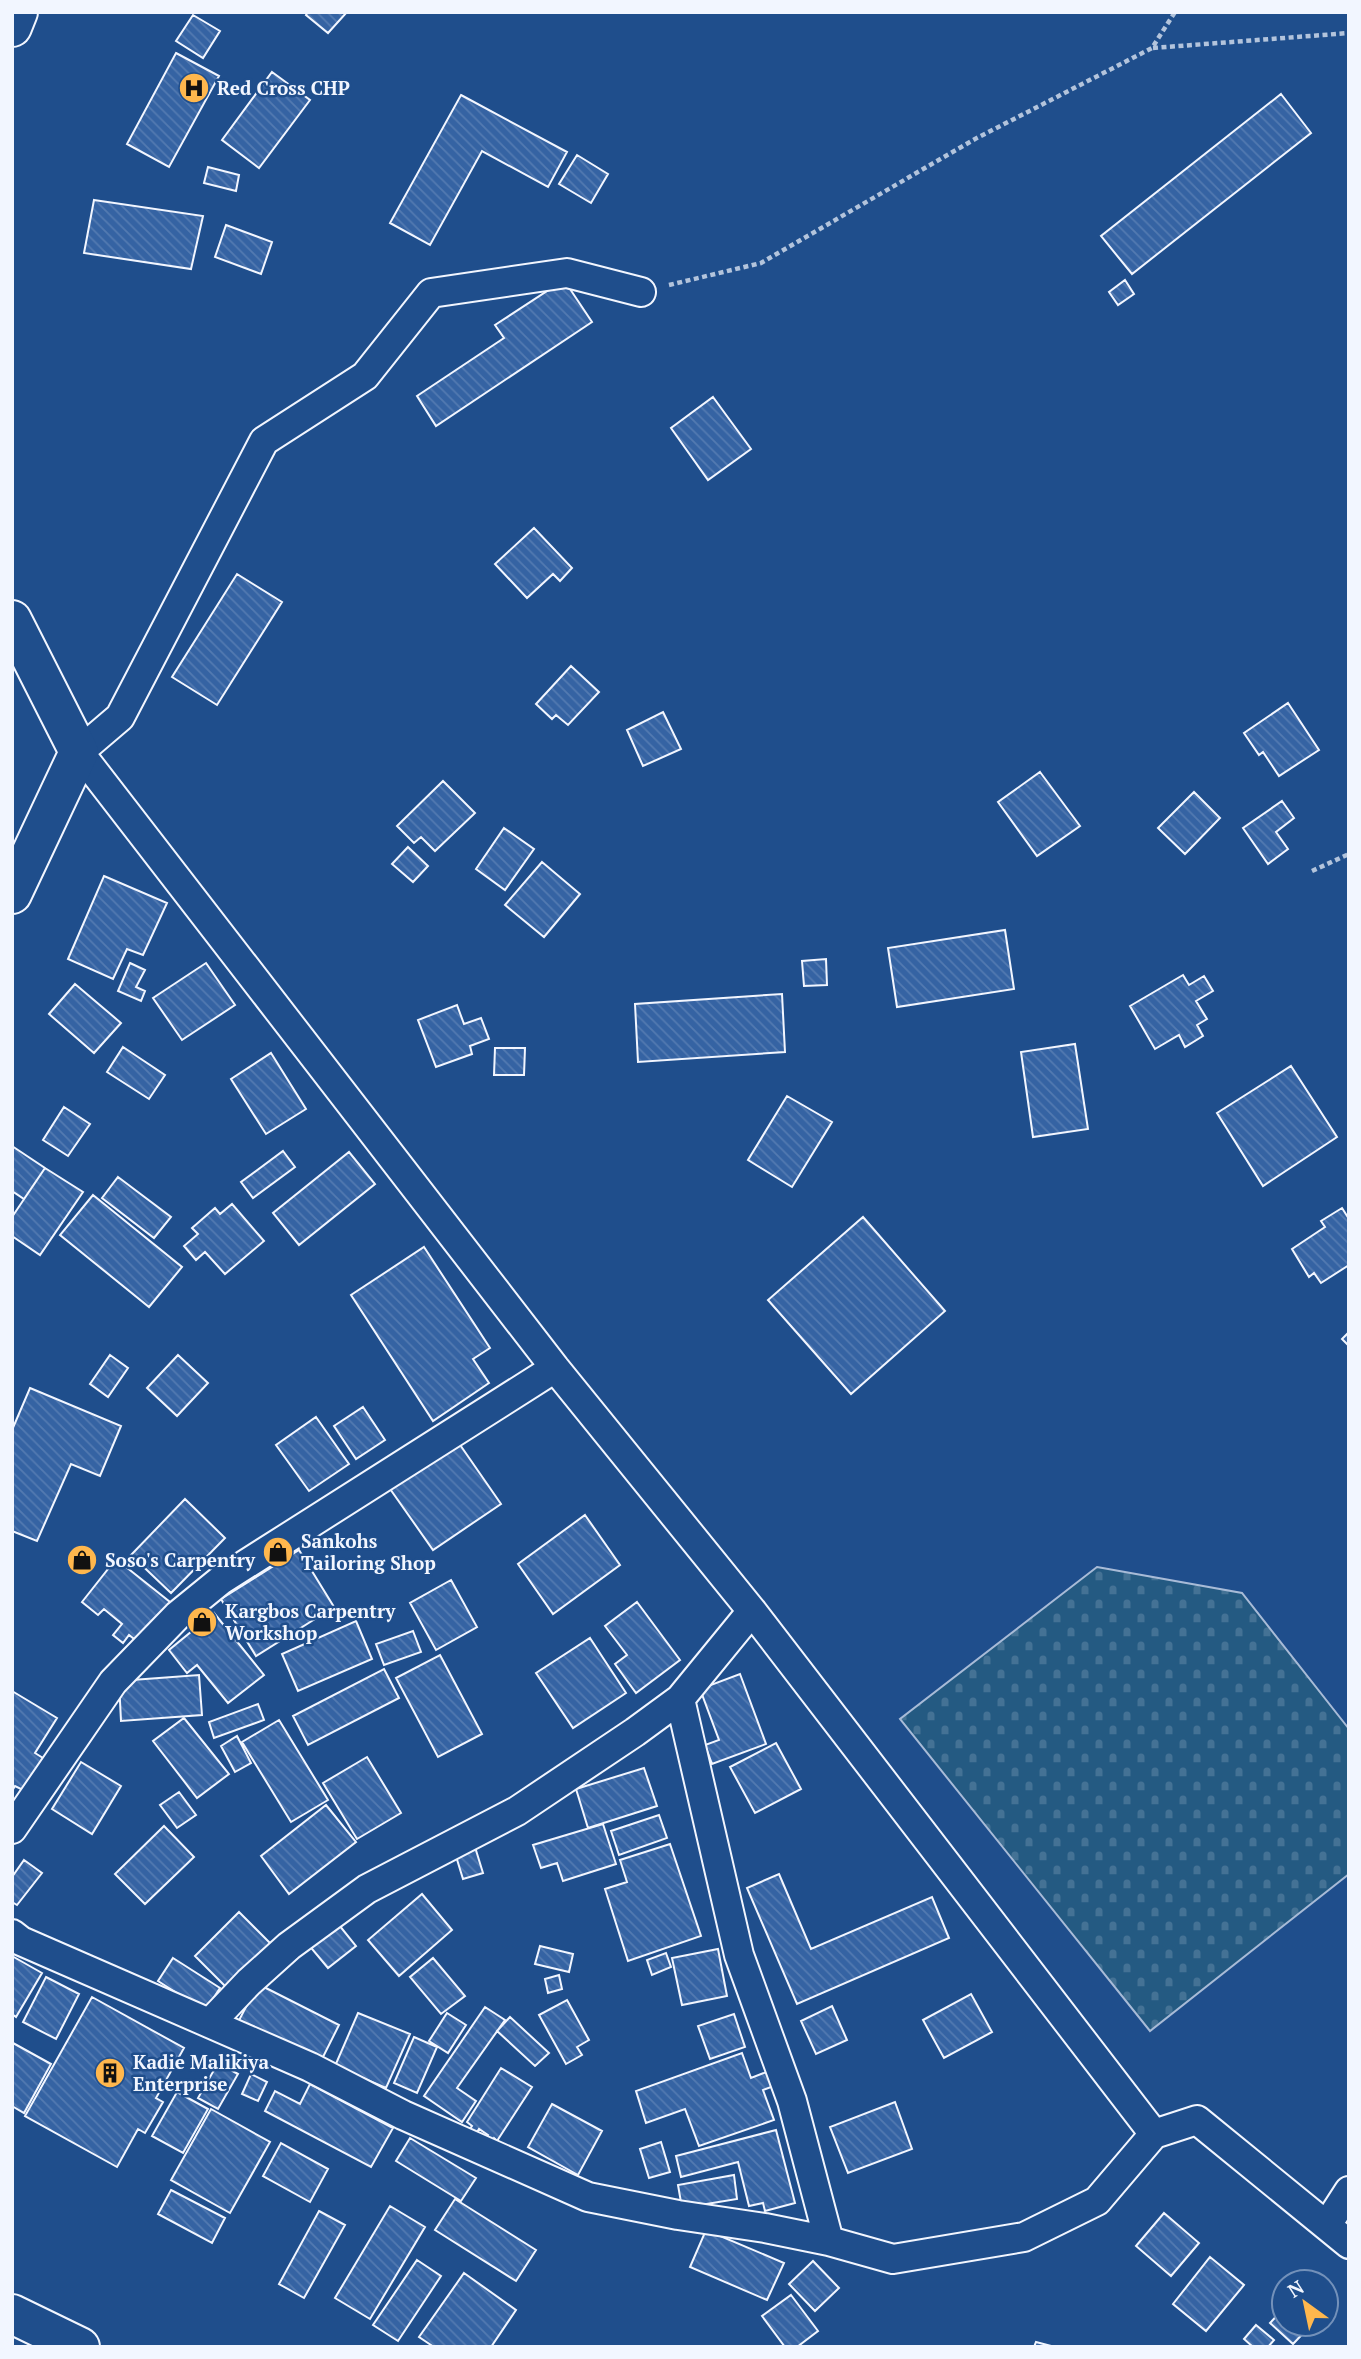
<svg xmlns="http://www.w3.org/2000/svg" width="1361" height="2359" font-family="'PT Serif',serif">
  <defs>
    <pattern id="cemetery-stones" width="16" height="16" patternUnits="userSpaceOnUse" patternTransform="scale(1.75)"><rect width="16" height="16" fill="#245a82"/><path d="M2 7V4a2 2 0 0 1 4 0v3zM10 15v-3a2 2 0 0 1 4 0v3z" fill="#447295"/></pattern>
    <pattern id="building-back-hatch" width="6" height="6" patternUnits="userSpaceOnUse" patternTransform="scale(1.75)"><rect width="6" height="6" fill="#3563a3"/><path d="M-1 5l2 2M0 0l6 6M5-1l2 2" fill="none" stroke="#537ab1"/></pattern>
  </defs>
  <rect width="100%" height="100%" fill="#1f4e8c"/>
  <path fill="url(#cemetery-stones)" stroke="#a8bbd7" stroke-width="2" d="M 1097,1567 L 1242,1593 L 1349,1729 L 1349,1874 L 1150,2031 L 900,1719 Z"/>
  <path fill="url(#building-back-hatch)" stroke="#f2f6ff" stroke-width="2" d="M 308,12 L 347,12 L 328,33 L 306,15 Z
    M 193,15 L 220,31 L 203,58 L 176,41 Z
    M 176,53 L 219,76 L 169,167 L 127,144 Z
    M 272,72 L 310,100 L 259,168 L 222,140 Z
    M 1281,94 L 1311,133 L 1132,274 L 1101,236 Z
    M 461,95 L 567,152 L 548,187 L 482,151 L 430,245 L 390,223 Z
    M 577,155 L 608,174 L 591,203 L 559,184 Z
    M 208,167 L 239,175 L 236,191 L 204,183 Z
    M 94,200 L 203,216 L 191,269 L 84,253 Z
    M 226,225 L 272,242 L 261,274 L 215,257 Z
    M 564,280 L 592,322 L 436,426 L 417,396 L 504,338 L 495,325 Z
    M 1125,280 L 1134,294 L 1118,305 L 1109,292 Z
    M 713,397 L 751,449 L 708,480 L 671,428 Z
    M 534,528 L 572,568 L 560,581 L 553,574 L 527,598 L 495,564 Z
    M 237,574 L 282,602 L 217,705 L 172,677 Z
    M 571,666 L 599,692 L 568,725 L 556,715 L 552,719 L 536,704 Z
    M 1288,703 L 1319,750 L 1279,776 L 1263,752 L 1259,755 L 1244,733 Z
    M 663,712 L 681,749 L 643,766 L 627,730 Z
    M 1040,772 L 1080,826 L 1037,856 L 998,802 Z
    M 443,781 L 475,813 L 435,851 L 421,837 L 414,843 L 397,826 Z
    M 1194,792 L 1220,818 L 1185,854 L 1158,828 Z
    M 1282,801 L 1294,818 L 1276,832 L 1288,849 L 1268,864 L 1243,828 Z
    M 504,828 L 534,849 L 505,890 L 476,869 Z
    M 408,847 L 428,866 L 413,882 L 392,864 Z
    M 542,862 L 580,894 L 544,937 L 505,905 Z
    M 104,876 L 167,903 L 143,955 L 127,949 L 113,979 L 68,959 Z
    M 1005,930 L 1014,989 L 897,1007 L 888,948 Z
    M 826,959 L 827,985 L 804,986 L 802,961 Z
    M 130,963 L 145,970 L 136,987 L 145,991 L 141,1001 L 118,991 Z
    M 206,963 L 235,1005 L 182,1040 L 153,998 Z
    M 1183,975 L 1189,985 L 1204,976 L 1213,991 L 1196,1001 L 1207,1019 L 1197,1025 L 1203,1036 L 1185,1047 L 1179,1035 L 1155,1049 L 1130,1006 Z
    M 75,984 L 121,1023 L 94,1053 L 49,1014 Z
    M 782,994 L 785,1052 L 638,1062 L 635,1004 Z
    M 457,1005 L 464,1024 L 481,1018 L 489,1039 L 470,1046 L 472,1054 L 436,1067 L 418,1020 Z
    M 1075,1044 L 1088,1129 L 1033,1137 L 1021,1052 Z
    M 123,1047 L 165,1075 L 149,1099 L 107,1072 Z
    M 495,1048 L 525,1048 L 524,1075 L 494,1075 Z
    M 271,1053 L 306,1109 L 266,1134 L 231,1079 Z
    M 1291,1066 L 1337,1137 L 1263,1186 L 1217,1113 Z
    M 787,1096 L 832,1122 L 792,1187 L 748,1160 Z
    M 64,1107 L 90,1124 L 68,1156 L 43,1140 Z
    M 12,1146 L 45,1168 L 24,1199 L 12,1191 Z
    M 283,1151 L 295,1167 L 253,1198 L 241,1182 Z
    M 349,1152 L 375,1184 L 299,1245 L 273,1213 Z
    M 45,1168 L 83,1192 L 40,1255 L 12,1236 L 12,1217 Z
    M 118,1177 L 171,1217 L 154,1238 L 102,1198 Z
    M 93,1195 L 182,1267 L 149,1307 L 60,1235 Z
    M 232,1204 L 264,1241 L 225,1274 L 205,1252 L 196,1260 L 184,1246 L 198,1234 L 192,1228 L 215,1208 L 220,1214 Z
    M 1342,1208 L 1349,1219 L 1349,1265 L 1321,1283 L 1314,1273 L 1309,1277 L 1292,1249 L 1325,1227 L 1321,1221 Z
    M 863,1217 L 945,1311 L 851,1394 L 768,1300 Z
    M 424,1247 L 490,1348 L 473,1359 L 489,1383 L 433,1421 L 351,1295 Z
    M 1349,1332 L 1349,1346 L 1342,1339 Z
    M 110,1355 L 128,1368 L 108,1397 L 90,1384 Z
    M 178,1355 L 208,1383 L 177,1416 L 147,1388 Z
    M 30,1388 L 121,1426 L 100,1476 L 71,1464 L 37,1541 L 12,1531 L 12,1430 Z
    M 363,1407 L 385,1440 L 356,1459 L 334,1426 Z
    M 316,1417 L 349,1464 L 309,1491 L 276,1445 Z
    M 456,1439 L 501,1504 L 433,1550 L 388,1486 Z
    M 185,1499 L 225,1538 L 171,1593 L 131,1555 Z
    M 585,1515 L 620,1565 L 553,1614 L 518,1564 Z
    M 299,1550 L 334,1607 L 256,1656 L 221,1599 Z
    M 116,1559 L 175,1606 L 143,1646 L 129,1635 L 123,1643 L 113,1635 L 122,1624 L 104,1609 L 98,1615 L 82,1602 Z
    M 451,1580 L 477,1627 L 436,1650 L 410,1603 Z
    M 637,1602 L 680,1660 L 636,1693 L 615,1664 L 627,1655 L 605,1626 Z
    M 214,1613 L 264,1675 L 228,1703 L 197,1665 L 187,1673 L 169,1650 Z
    M 356,1621 L 372,1659 L 298,1691 L 282,1654 Z
    M 413,1631 L 421,1652 L 384,1665 L 376,1644 Z
    M 590,1638 L 626,1693 L 573,1728 L 536,1673 Z
    M 440,1655 L 482,1734 L 438,1757 L 396,1678 Z
    M 384,1669 L 399,1698 L 308,1745 L 293,1716 Z
    M 740,1674 L 766,1744 L 712,1764 L 705,1745 L 719,1740 L 700,1689 Z
    M 199,1675 L 202,1715 L 121,1721 L 119,1681 Z
    M 12,1691 L 57,1718 L 35,1753 L 43,1758 L 23,1790 L 15,1786 L 12,1791 Z
    M 258,1704 L 264,1720 L 214,1738 L 209,1722 Z
    M 184,1718 L 229,1774 L 197,1798 L 153,1741 Z
    M 279,1720 L 328,1800 L 291,1822 L 242,1742 Z
    M 237,1736 L 251,1763 L 235,1772 L 221,1746 Z
    M 776,1743 L 801,1789 L 755,1813 L 730,1767 Z
    M 367,1757 L 401,1813 L 357,1839 L 323,1783 Z
    M 81,1762 L 121,1786 L 92,1834 L 52,1809 Z
    M 644,1768 L 657,1806 L 588,1828 L 576,1789 Z
    M 179,1792 L 196,1815 L 177,1828 L 160,1805 Z
    M 326,1805 L 356,1842 L 289,1894 L 261,1856 Z
    M 659,1815 L 667,1838 L 619,1855 L 611,1831 Z
    M 603,1824 L 616,1864 L 563,1881 L 557,1863 L 541,1868 L 533,1845 Z
    M 164,1826 L 194,1857 L 145,1904 L 115,1874 Z
    M 670,1844 L 701,1936 L 628,1961 L 605,1889 L 627,1882 L 620,1860 Z
    M 475,1847 L 483,1873 L 463,1879 L 455,1853 Z
    M 24,1860 L 42,1873 L 17,1905 L 12,1902 L 12,1877 Z
    M 779,1874 L 811,1949 L 932,1897 L 949,1938 L 797,2004 L 747,1888 Z
    M 422,1894 L 452,1930 L 399,1976 L 368,1940 Z
    M 239,1912 L 272,1945 L 228,1989 L 195,1956 Z
    M 335,1920 L 356,1946 L 328,1968 L 307,1943 Z
    M 540,1946 L 573,1954 L 569,1972 L 535,1964 Z
    M 718,1949 L 727,1996 L 682,2005 L 672,1958 Z
    M 666,1953 L 671,1967 L 652,1975 L 647,1960 Z
    M 12,1956 L 42,1973 L 16,2017 L 12,2014 Z
    M 173,1958 L 220,1988 L 205,2011 L 158,1981 Z
    M 433,1958 L 465,1996 L 441,2014 L 410,1977 Z
    M 559,1975 L 562,1989 L 548,1993 L 545,1979 Z
    M 46,1977 L 79,1994 L 56,2039 L 23,2022 Z
    M 258,1984 L 339,2025 L 318,2067 L 236,2026 Z
    M 971,1994 L 992,2032 L 944,2058 L 923,2020 Z
    M 92,1997 L 184,2048 L 156,2098 L 163,2102 L 145,2133 L 138,2129 L 117,2167 L 25,2116 Z
    M 567,2000 L 589,2040 L 577,2047 L 582,2055 L 566,2064 L 539,2015 Z
    M 832,2006 L 847,2040 L 816,2054 L 801,2021 Z
    M 485,2007 L 505,2020 L 457,2088 L 476,2101 L 462,2122 L 424,2096 Z
    M 358,2013 L 410,2034 L 386,2088 L 335,2066 Z
    M 447,2013 L 466,2025 L 448,2053 L 429,2041 Z
    M 734,2014 L 745,2047 L 710,2059 L 698,2026 Z
    M 510,2017 L 549,2053 L 535,2066 L 497,2031 Z
    M 414,2037 L 437,2047 L 417,2093 L 394,2083 Z
    M 13,2043 L 51,2064 L 24,2113 L 12,2106 Z
    M 742,2053 L 751,2078 L 769,2071 L 774,2086 L 763,2090 L 774,2120 L 699,2146 L 685,2109 L 646,2123 L 636,2091 Z
    M 218,2063 L 238,2074 L 218,2109 L 198,2098 Z
    M 501,2068 L 532,2087 L 497,2141 L 494,2138 L 488,2148 L 483,2144 L 488,2135 L 479,2129 L 474,2137 L 467,2133 L 472,2126 L 467,2122 Z
    M 251,2074 L 267,2082 L 258,2101 L 242,2094 Z
    M 310,2084 L 393,2128 L 371,2167 L 265,2111 L 275,2091 L 300,2104 Z
    M 177,2092 L 208,2109 L 183,2153 L 152,2136 Z
    M 895,2102 L 912,2149 L 848,2173 L 830,2127 Z
    M 552,2104 L 602,2131 L 578,2175 L 528,2147 Z
    M 211,2109 L 270,2142 L 230,2213 L 171,2180 Z
    M 776,2130 L 795,2203 L 765,2211 L 763,2203 L 749,2206 L 738,2162 L 681,2177 L 676,2156 Z
    M 410,2138 L 476,2178 L 461,2201 L 396,2161 Z
    M 661,2142 L 670,2172 L 649,2178 L 640,2149 Z
    M 281,2143 L 328,2169 L 310,2202 L 263,2176 Z
    M 734,2175 L 737,2199 L 682,2208 L 678,2185 Z
    M 171,2190 L 225,2218 L 212,2243 L 158,2214 Z
    M 455,2199 L 536,2250 L 516,2281 L 435,2230 Z
    M 390,2206 L 425,2227 L 370,2319 L 335,2298 Z
    M 319,2211 L 345,2225 L 304,2298 L 279,2284 Z
    M 1164,2213 L 1199,2243 L 1171,2276 L 1136,2246 Z
    M 706,2230 L 784,2263 L 767,2300 L 690,2267 Z
    M 1210,2257 L 1244,2285 L 1206,2331 L 1173,2304 Z
    M 417,2260 L 441,2276 L 398,2341 L 373,2325 Z
    M 813,2261 L 839,2288 L 815,2311 L 789,2284 Z
    M 464,2273 L 516,2310 L 491,2347 L 434,2347 L 419,2337 Z
    M 791,2295 L 818,2331 L 797,2347 L 785,2347 L 762,2316 Z
    M 1284,2308 L 1284,2324 L 1312,2324 L 1293,2344 L 1270,2323 Z
    M 1256,2325 L 1274,2340 L 1268,2347 L 1253,2347 L 1244,2339 Z
    M 1036,2342 L 1055,2347 L 1034,2347 Z"/>
  <g fill="none" stroke-linecap="round" stroke-linejoin="round">
    <g stroke="#f2f6ff" stroke-width="32">
      <path id="minor" d="M 641,292 L 567,273 L 431,293 L 365,376 L 264,441 L 120,717 L 79,752 L 555,1368 L 752,1611 L 1154,2134
        M 680,1699 L 739,1955 L 792,2101 L 829,2241
        M 12,1829 L 113,1682 L 178,1615 L 221,1580 L 555,1368
        M 12,1934 L 21,1941 L 310,2067 L 403,2115 L 588,2197 L 678,2215 L 765,2228 L 829,2241 L 893,2259 L 1024,2237 L 1097,2201 L 1154,2134 L 1197,2120 L 1349,2244
        M 210,2023 L 249,1982 L 289,1946 L 367,1889 L 517,1811 L 635,1732 L 680,1699 L 752,1611
        M 1327,2225 L 1349,2191"/>
    </g>
    <g stroke="#f2f6ff" stroke-width="42">
      <path id="secondary" d="M 12,27 L 18,12
        M 12,620 L 79,752 L 12,894"/>
    </g>
    <g stroke="#f2f6ff" stroke-width="42">
      <path id="trunk" d="M 12,2314 L 80,2347"/>
    </g>
    <path stroke="#b3c4dc" stroke-width="4.5" stroke-dasharray="5 3.5" stroke-linecap="butt" d="M 1153,48 L 1349,33
      M 669,285 L 761,263 L 975,139 L 1152,48 L 1175,12
      M 1312,871 L 1349,854"/>
    <use href="#minor" stroke="#1f4e8c" stroke-width="28"/>
    <use href="#secondary" stroke="#1f4e8c" stroke-width="38"/>
    <use href="#trunk" stroke="#1f4e8c" stroke-width="38"/>
  </g>
  <defs>
    <g id="hospital-disc" transform="scale(1.575)"><circle r="9.5" fill="#ffb74d" stroke="#1f4e8c"/><path d="M-5-5h3v3.5h4V-5h3V5h-3V1.5h-4V5h-3Z" fill="#111"/></g>
    <g id="shop-disc" transform="scale(1.575)"><circle r="9.5" fill="#ffb74d" stroke="#1f4e8c"/><path d="M-5-2.5h2.3a2.7 3.5 0 0 1 5.4 0H5L5.5 6h-11ZM-1.5-2.5h3a1.5 2.3 0 0 0-3 0Z" fill="#111"/></g>
    <g id="building-disc" transform="scale(1.575)"><circle r="9.5" fill="#ffb74d" stroke="#1f4e8c"/><path d="M-4-6H4V6H1V3H-1V6H-4ZM-2.5-4.3h1.7v1.8h-1.7ZM.8-4.3h1.7v1.8H.8ZM-2.5-1h1.7V.8h-1.7ZM.8-1h1.7V.8H.8Z" fill="#111"/></g>
  </defs>
  <g fill-rule="evenodd">
    <use href="#hospital-disc" x="194" y="88"/>
    <use href="#shop-disc" x="278" y="1552"/>
    <use href="#shop-disc" x="82" y="1560"/>
    <use href="#shop-disc" x="202" y="1622"/>
    <use href="#building-disc" x="110" y="2073"/>
  </g>
  <g text-anchor="middle" stroke-width="5" stroke-linejoin="round" paint-order="stroke">
    <g font-size="19" font-weight="bold" fill="#f2f6ff" stroke="#1f4e8c" text-anchor="start">
      <text x="217" y="95">Red Cross CHP</text>
      <text x="301" y="1548">Sankohs<tspan x="301" dy="22">Tailoring Shop</tspan></text>
      <text x="105" y="1567">Soso's Carpentry</text>
      <text x="225" y="1618">Kargbos Carpentry<tspan x="225" dy="22">Workshop</tspan></text>
      <text x="133" y="2069">Kadie Malikiya<tspan x="133" dy="22">Enterprise</tspan></text>
    </g>
  </g>
  <rect width="1361" height="2359" fill="none" stroke="#f2f6ff" stroke-width="28"/>
  <g transform="translate(1305 2303) rotate(327)"><circle r="33" fill="#1f4e8c" stroke="#7391ba" stroke-width="2"/>
  <path d="M0-5L12 26L0 18L-12 26Z" fill="#ffb74d"/>
  <text y="-10" font-size="19" font-weight="bold" text-anchor="middle" fill="#f2f6ff">N</text>
  </g>
</svg>
